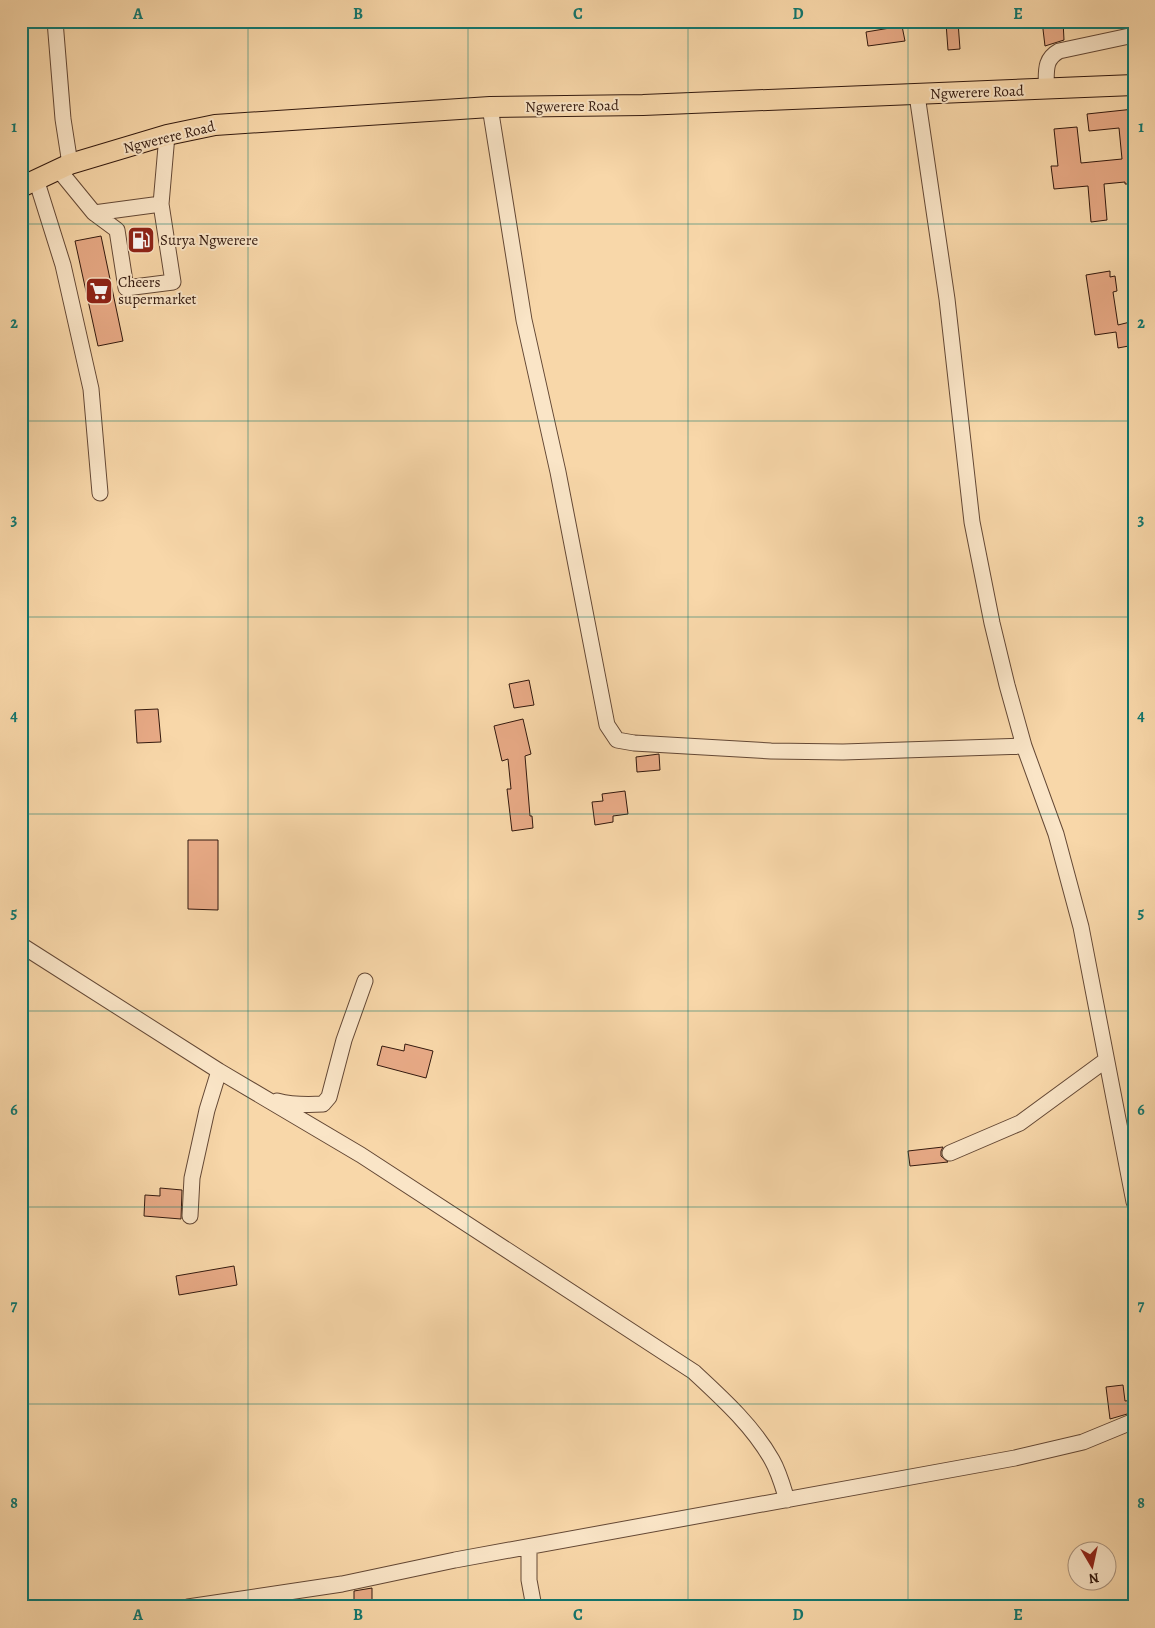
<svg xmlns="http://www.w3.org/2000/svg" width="1155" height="1628" font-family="Alegreya,serif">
  <rect width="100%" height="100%" fill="#f8d7a9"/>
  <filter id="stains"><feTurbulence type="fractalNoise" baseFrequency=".004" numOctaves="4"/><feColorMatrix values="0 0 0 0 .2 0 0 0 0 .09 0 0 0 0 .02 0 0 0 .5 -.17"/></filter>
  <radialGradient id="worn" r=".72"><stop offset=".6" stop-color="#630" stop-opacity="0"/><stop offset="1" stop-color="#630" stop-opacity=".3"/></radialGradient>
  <path fill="#e8aa86" stroke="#33190e" d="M 1042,21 L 1063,21 L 1064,40 L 1045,46 Z
    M 958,22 L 960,49 L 948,50 L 946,23 Z
    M 902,26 L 905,41 L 868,46 L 866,32 Z
    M 1134,109 L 1134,184 L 1125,184 L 1125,182 L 1104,184 L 1107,220 L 1091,222 L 1088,186 L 1054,189 L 1051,166 L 1058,166 L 1054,129 L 1077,127 L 1081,163 L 1122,159 L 1119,128 L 1089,131 L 1087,114 Z
    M 101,236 L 123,341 L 98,346 L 75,241 Z
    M 1110,271 L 1110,277 L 1115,276 L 1117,291 L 1113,292 L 1118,325 L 1134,321 L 1134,345 L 1118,348 L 1116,332 L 1095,335 L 1086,275 Z
    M 529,680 L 534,705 L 514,708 L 509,684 Z
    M 158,709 L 161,742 L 137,743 L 135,710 Z
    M 523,719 L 531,754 L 525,756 L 530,816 L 532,816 L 533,828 L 512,831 L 507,789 L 511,789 L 508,759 L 502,761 L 494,726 Z
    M 659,754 L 660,770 L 637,772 L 636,757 Z
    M 625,791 L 628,814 L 613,816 L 613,822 L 595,825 L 592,802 L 603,801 L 602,794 Z
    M 188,840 L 218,840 L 218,910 L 188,909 Z
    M 405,1044 L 433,1051 L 426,1078 L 377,1065 L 382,1046 L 404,1051 Z
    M 943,1147 L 941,1151 L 941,1156 L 948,1162 L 910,1166 L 908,1151 Z
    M 160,1188 L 182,1190 L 181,1219 L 144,1216 L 145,1195 L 160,1196 Z
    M 234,1266 L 237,1285 L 179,1295 L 176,1276 Z
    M 1123,1385 L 1125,1401 L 1134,1400 L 1134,1412 L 1110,1419 L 1106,1387 Z
    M 372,1588 L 372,1607 L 354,1607 L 354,1591 Z"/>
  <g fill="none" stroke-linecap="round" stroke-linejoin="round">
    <g stroke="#644835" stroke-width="17">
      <path id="minor" d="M 55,21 L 63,119 L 70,164
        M 1046,89 C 1047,73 1043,60 1059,51 L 1134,35
        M 917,95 L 947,299 L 972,522 L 992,623 L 1007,685 L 1024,746 L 1056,834 L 1081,927 L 1134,1202
        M 490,107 L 524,320 L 558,472 L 607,725 L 617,740 L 634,743 L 771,751 L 843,752 L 1024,746
        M 58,169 L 94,213 L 161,204 L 167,135
        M 36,179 L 63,265 L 91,389 L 100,493
        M 94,213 L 117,230 L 126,288 L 173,282 L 161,204
        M 21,945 L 219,1071 L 361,1155 L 694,1372 C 722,1398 753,1426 772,1460 C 779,1472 783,1487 787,1500
        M 277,1101 C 292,1105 307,1105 323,1104 L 329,1097 L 344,1040 L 365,981
        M 950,1153 L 1020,1123 L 1106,1060
        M 190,1216 L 192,1178 L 207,1110 L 219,1071
        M 529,1547 L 529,1580 L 534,1607
        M 188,1607 L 342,1584 L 455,1560 L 1015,1458 L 1083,1442 L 1134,1421"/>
    </g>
    <g stroke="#33190e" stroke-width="22">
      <path id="major" d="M 21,187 L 70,164 L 167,135 L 215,125 L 490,107 L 643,105 L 1134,85"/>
    </g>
    <use href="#minor" stroke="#fae5c7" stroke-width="15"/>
    <use href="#major" stroke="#f8d7a9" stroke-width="20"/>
  </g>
  <path fill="none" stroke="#0f766e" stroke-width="1" stroke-opacity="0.55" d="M 248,21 L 248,1607M 468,21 L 468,1607M 688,21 L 688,1607M 908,21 L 908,1607M 21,224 L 1134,224M 21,421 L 1134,421M 21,617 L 1134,617M 21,814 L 1134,814M 21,1011 L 1134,1011M 21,1207 L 1134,1207M 21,1404 L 1134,1404"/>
  <defs>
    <g id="fuel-square" transform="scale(1.4375)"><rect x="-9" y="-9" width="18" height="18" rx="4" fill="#8f2418" stroke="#fae5c7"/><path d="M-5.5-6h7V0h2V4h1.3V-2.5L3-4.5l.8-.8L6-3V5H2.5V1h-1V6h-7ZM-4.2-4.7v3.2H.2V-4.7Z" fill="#fff"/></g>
    <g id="supermarket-square" transform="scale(1.4375)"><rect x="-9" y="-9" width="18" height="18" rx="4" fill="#8f2418" stroke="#fae5c7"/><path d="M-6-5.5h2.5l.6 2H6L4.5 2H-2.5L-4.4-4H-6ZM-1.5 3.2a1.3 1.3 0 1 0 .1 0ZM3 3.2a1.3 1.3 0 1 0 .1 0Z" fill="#fff"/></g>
  </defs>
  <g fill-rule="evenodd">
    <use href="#fuel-square" x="141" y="240"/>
    <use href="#supermarket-square" x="99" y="291"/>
  </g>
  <g text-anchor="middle" stroke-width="4" stroke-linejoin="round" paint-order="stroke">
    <g font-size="15" fill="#33190e" stroke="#fae5c7">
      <text transform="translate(977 92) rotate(-2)" y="5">Ngwerere Road</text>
      <text transform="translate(572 106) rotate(-1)" y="5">Ngwerere Road</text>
      <text transform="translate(169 137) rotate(-14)" y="5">Ngwerere Road</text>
    </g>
    <g font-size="15" fill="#33190e" stroke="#fae5c7" text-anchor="start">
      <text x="160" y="245">Surya Ngwerere</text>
      <text x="118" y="287">Cheers<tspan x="118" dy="17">supermarket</tspan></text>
    </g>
  </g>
  <rect width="1155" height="1628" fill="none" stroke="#f8d7a9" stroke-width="55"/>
  <g transform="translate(1092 1566) rotate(171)"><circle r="24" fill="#fae5c7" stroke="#aa937d"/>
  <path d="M0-4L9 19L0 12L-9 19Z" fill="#8f2418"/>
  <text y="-8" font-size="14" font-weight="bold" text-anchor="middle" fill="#33190e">N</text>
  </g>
  <rect x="28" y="28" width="1100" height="1572" fill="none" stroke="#0f766e" stroke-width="2"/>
  <g font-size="16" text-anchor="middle" font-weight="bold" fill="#0f766e">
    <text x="138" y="19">A</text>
    <text x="358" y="19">B</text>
    <text x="578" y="19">C</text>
    <text x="798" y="19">D</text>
    <text x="1018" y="19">E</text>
    <text x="14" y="132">1</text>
    <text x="1141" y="132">1</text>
    <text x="14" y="328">2</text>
    <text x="1141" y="328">2</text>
    <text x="14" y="525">3</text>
    <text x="1141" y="525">3</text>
    <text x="14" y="721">4</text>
    <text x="1141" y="721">4</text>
    <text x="14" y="918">5</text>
    <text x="1141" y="918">5</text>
    <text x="14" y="1115">6</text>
    <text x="1141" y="1115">6</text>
    <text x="14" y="1311">7</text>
    <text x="1141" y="1311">7</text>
    <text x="14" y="1508">8</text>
    <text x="1141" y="1508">8</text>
    <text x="138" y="1620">A</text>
    <text x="358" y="1620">B</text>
    <text x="578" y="1620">C</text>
    <text x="798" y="1620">D</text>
    <text x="1018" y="1620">E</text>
  </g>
  <rect width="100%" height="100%" filter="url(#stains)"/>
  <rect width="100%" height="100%" fill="url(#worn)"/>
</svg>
